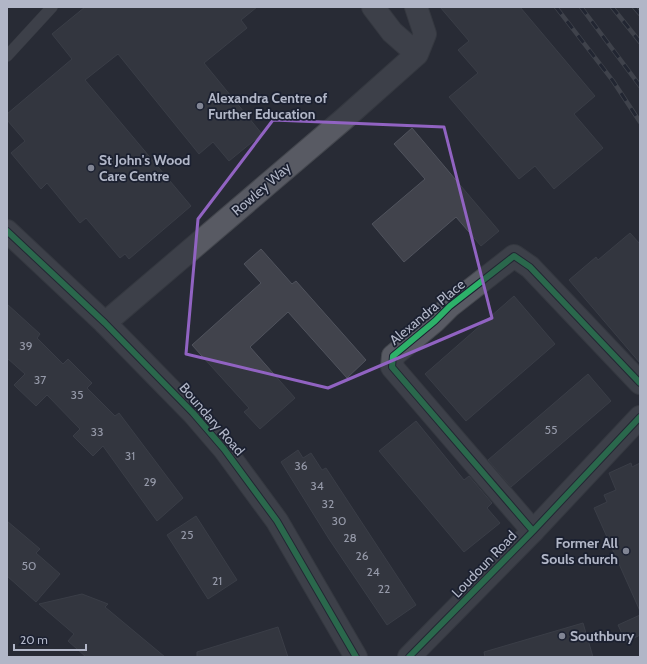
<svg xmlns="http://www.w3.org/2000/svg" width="647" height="664" font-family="Cabin,sans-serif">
  <rect width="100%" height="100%" fill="#282b35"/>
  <path fill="#41434c" stroke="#50535d" d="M 85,7 L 257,7 L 241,20 L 247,28 L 204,63 L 262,134 L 229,161 L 213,142 L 199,154 L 118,54 L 85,80 L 191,206 L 129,259 L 125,254 L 120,258 L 86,218 L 80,223 L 47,183 L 41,189 L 11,153 L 25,141 L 7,120 L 7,114 L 72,59 L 52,34 Z
    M 440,7 L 520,7 L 595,96 L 574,114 L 603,148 L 554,189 L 535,166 L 519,179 L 449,97 L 478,73 L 458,50 L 469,41 Z
    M 412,128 L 499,231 L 481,246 L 456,217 L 404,262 L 372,224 L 425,179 L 394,144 Z
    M 630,233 L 640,244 L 640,363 L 569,280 L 596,257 L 598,260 Z
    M 261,249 L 292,284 L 296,281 L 366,360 L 347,378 L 288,312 L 250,347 L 295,398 L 260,429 L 244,412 L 249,408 L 192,345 L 261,283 L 244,264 Z
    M 514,296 L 555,344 L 466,421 L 425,374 Z
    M 7,304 L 40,334 L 37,338 L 63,364 L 68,359 L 92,383 L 87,388 L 115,416 L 119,413 L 183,498 L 157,521 L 103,446 L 93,456 L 73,436 L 80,429 L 47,395 L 36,406 L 14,385 L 25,374 L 7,358 Z
    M 588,374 L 611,401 L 511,487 L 488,460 Z
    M 416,421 L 464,480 L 469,476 L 492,503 L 487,508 L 500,523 L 464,552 L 379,451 Z
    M 298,450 L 303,458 L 311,453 L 322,470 L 326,468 L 416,605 L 387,625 L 329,539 L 281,462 Z
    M 631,463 L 632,467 L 640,463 L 640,611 L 594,508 L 607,502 L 604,495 L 616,490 L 609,473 Z
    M 196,516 L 237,580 L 208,599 L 167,535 Z
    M 7,521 L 40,549 L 36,553 L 60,574 L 36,602 L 7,576 Z
    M 82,594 L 108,604 L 105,607 L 165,657 L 86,657 L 68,641 L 74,634 L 39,604 Z
    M 640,615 L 640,635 L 626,642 L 618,625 Z
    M 583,623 L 593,657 L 485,657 L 484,652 Z
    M 278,627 L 288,657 L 197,657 L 197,652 Z"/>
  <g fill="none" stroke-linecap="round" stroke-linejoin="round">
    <g stroke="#44474e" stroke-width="12">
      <path id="service" d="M 7,56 L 52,7"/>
    </g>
    <g stroke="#44474e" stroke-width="24">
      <path id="minor" d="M 373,7 L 392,32 L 417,54
        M 105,323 L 344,119 L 417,54 L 425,34 L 416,7
        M 533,531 L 392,367 L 393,356 L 435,321 L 450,306 L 514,256 L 530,267 L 640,383"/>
    </g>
    <g stroke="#44474e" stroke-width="24">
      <path id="tertiary" d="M 7,231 L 105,323 L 193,413 L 224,449 L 277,521 L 356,657
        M 409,657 L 533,531 L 640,417"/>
    </g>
    <use href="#service" stroke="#585a63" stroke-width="11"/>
    <use href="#minor" stroke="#585a63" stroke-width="22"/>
    <use href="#tertiary" stroke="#585a63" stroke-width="22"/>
    <g stroke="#5b5e67" stroke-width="4.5">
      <path id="rail" d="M 556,7 L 613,81 L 640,122
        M 581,7 L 640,86
        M 612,7 L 640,42
        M 634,7 L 640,14"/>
    </g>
    <use href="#rail" stroke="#1b2030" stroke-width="3" stroke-dasharray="9" stroke-linecap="butt"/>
    <g stroke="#1b2030" stroke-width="8">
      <path id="cycleway" d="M 7,231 L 105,323 L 193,413 L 224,449 L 277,521 L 356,657
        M 533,531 L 392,367 L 393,356 L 435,321 L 450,306 L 514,256 L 530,267 L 640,383
        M 409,657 L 533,531 L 640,417"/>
    </g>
    <use href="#cycleway" stroke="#2db169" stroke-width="6"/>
  </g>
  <path d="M0 0H647V664H0ZM 273,120 L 444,127 L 492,318 L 328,388 L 186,354 L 198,219 Z" fill="#282b35" fill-opacity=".55" fill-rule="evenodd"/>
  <path fill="none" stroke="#9163c2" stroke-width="3" stroke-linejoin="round" d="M 273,120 L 444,127 L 492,318 L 328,388 L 186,354 L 198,219 Z"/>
  <g fill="#818594" stroke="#1b2030" stroke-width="1.5">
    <circle cx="200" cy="106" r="4"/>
    <circle cx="91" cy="168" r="4"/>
    <circle cx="626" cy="551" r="4"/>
    <circle cx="562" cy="636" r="4"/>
  </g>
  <g text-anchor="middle" stroke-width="3.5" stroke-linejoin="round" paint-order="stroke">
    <g font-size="12" fill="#9599a8">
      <text x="26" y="350">39</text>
      <text x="40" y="384">37</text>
      <text x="77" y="399">35</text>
      <text x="551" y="434">55</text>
      <text x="97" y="436">33</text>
      <text x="130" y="460">31</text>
      <text x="301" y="470">36</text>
      <text x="150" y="486">29</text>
      <text x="317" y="490">34</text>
      <text x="328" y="508">32</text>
      <text x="339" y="525">30</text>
      <text x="187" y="539">25</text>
      <text x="350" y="542">28</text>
      <text x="362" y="560">26</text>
      <text x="29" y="570">50</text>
      <text x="373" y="576">24</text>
      <text x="217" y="585">21</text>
      <text x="384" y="593">22</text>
    </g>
    <g font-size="14" font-weight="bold" fill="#b1b6c7" stroke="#1b2030" text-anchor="start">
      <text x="208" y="103">Alexandra Centre of<tspan x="208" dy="16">Further Education</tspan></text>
      <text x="99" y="165">St John's Wood<tspan x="99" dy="16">Care Centre</tspan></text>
      <text x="618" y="548" text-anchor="end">Former All<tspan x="618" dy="16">Souls church</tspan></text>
      <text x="570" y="641">Southbury</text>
    </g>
    <g font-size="14" fill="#b1b6c7" stroke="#1b2030">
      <text transform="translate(261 189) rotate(-41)" y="5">Rowley Way</text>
      <text transform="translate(427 312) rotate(-40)" y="5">Alexandra Place</text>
      <text transform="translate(212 419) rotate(49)" y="5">Boundary Road</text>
      <text transform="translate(484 564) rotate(-46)" y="5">Loudoun Road</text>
    </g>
  </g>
  <rect width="647" height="664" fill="none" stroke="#b1b6c7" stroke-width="16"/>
  <path d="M14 644v6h72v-6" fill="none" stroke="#b1b6c7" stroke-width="2"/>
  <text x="20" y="644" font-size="12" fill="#b1b6c7" stroke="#1b2030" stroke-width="3" paint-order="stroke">20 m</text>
</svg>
